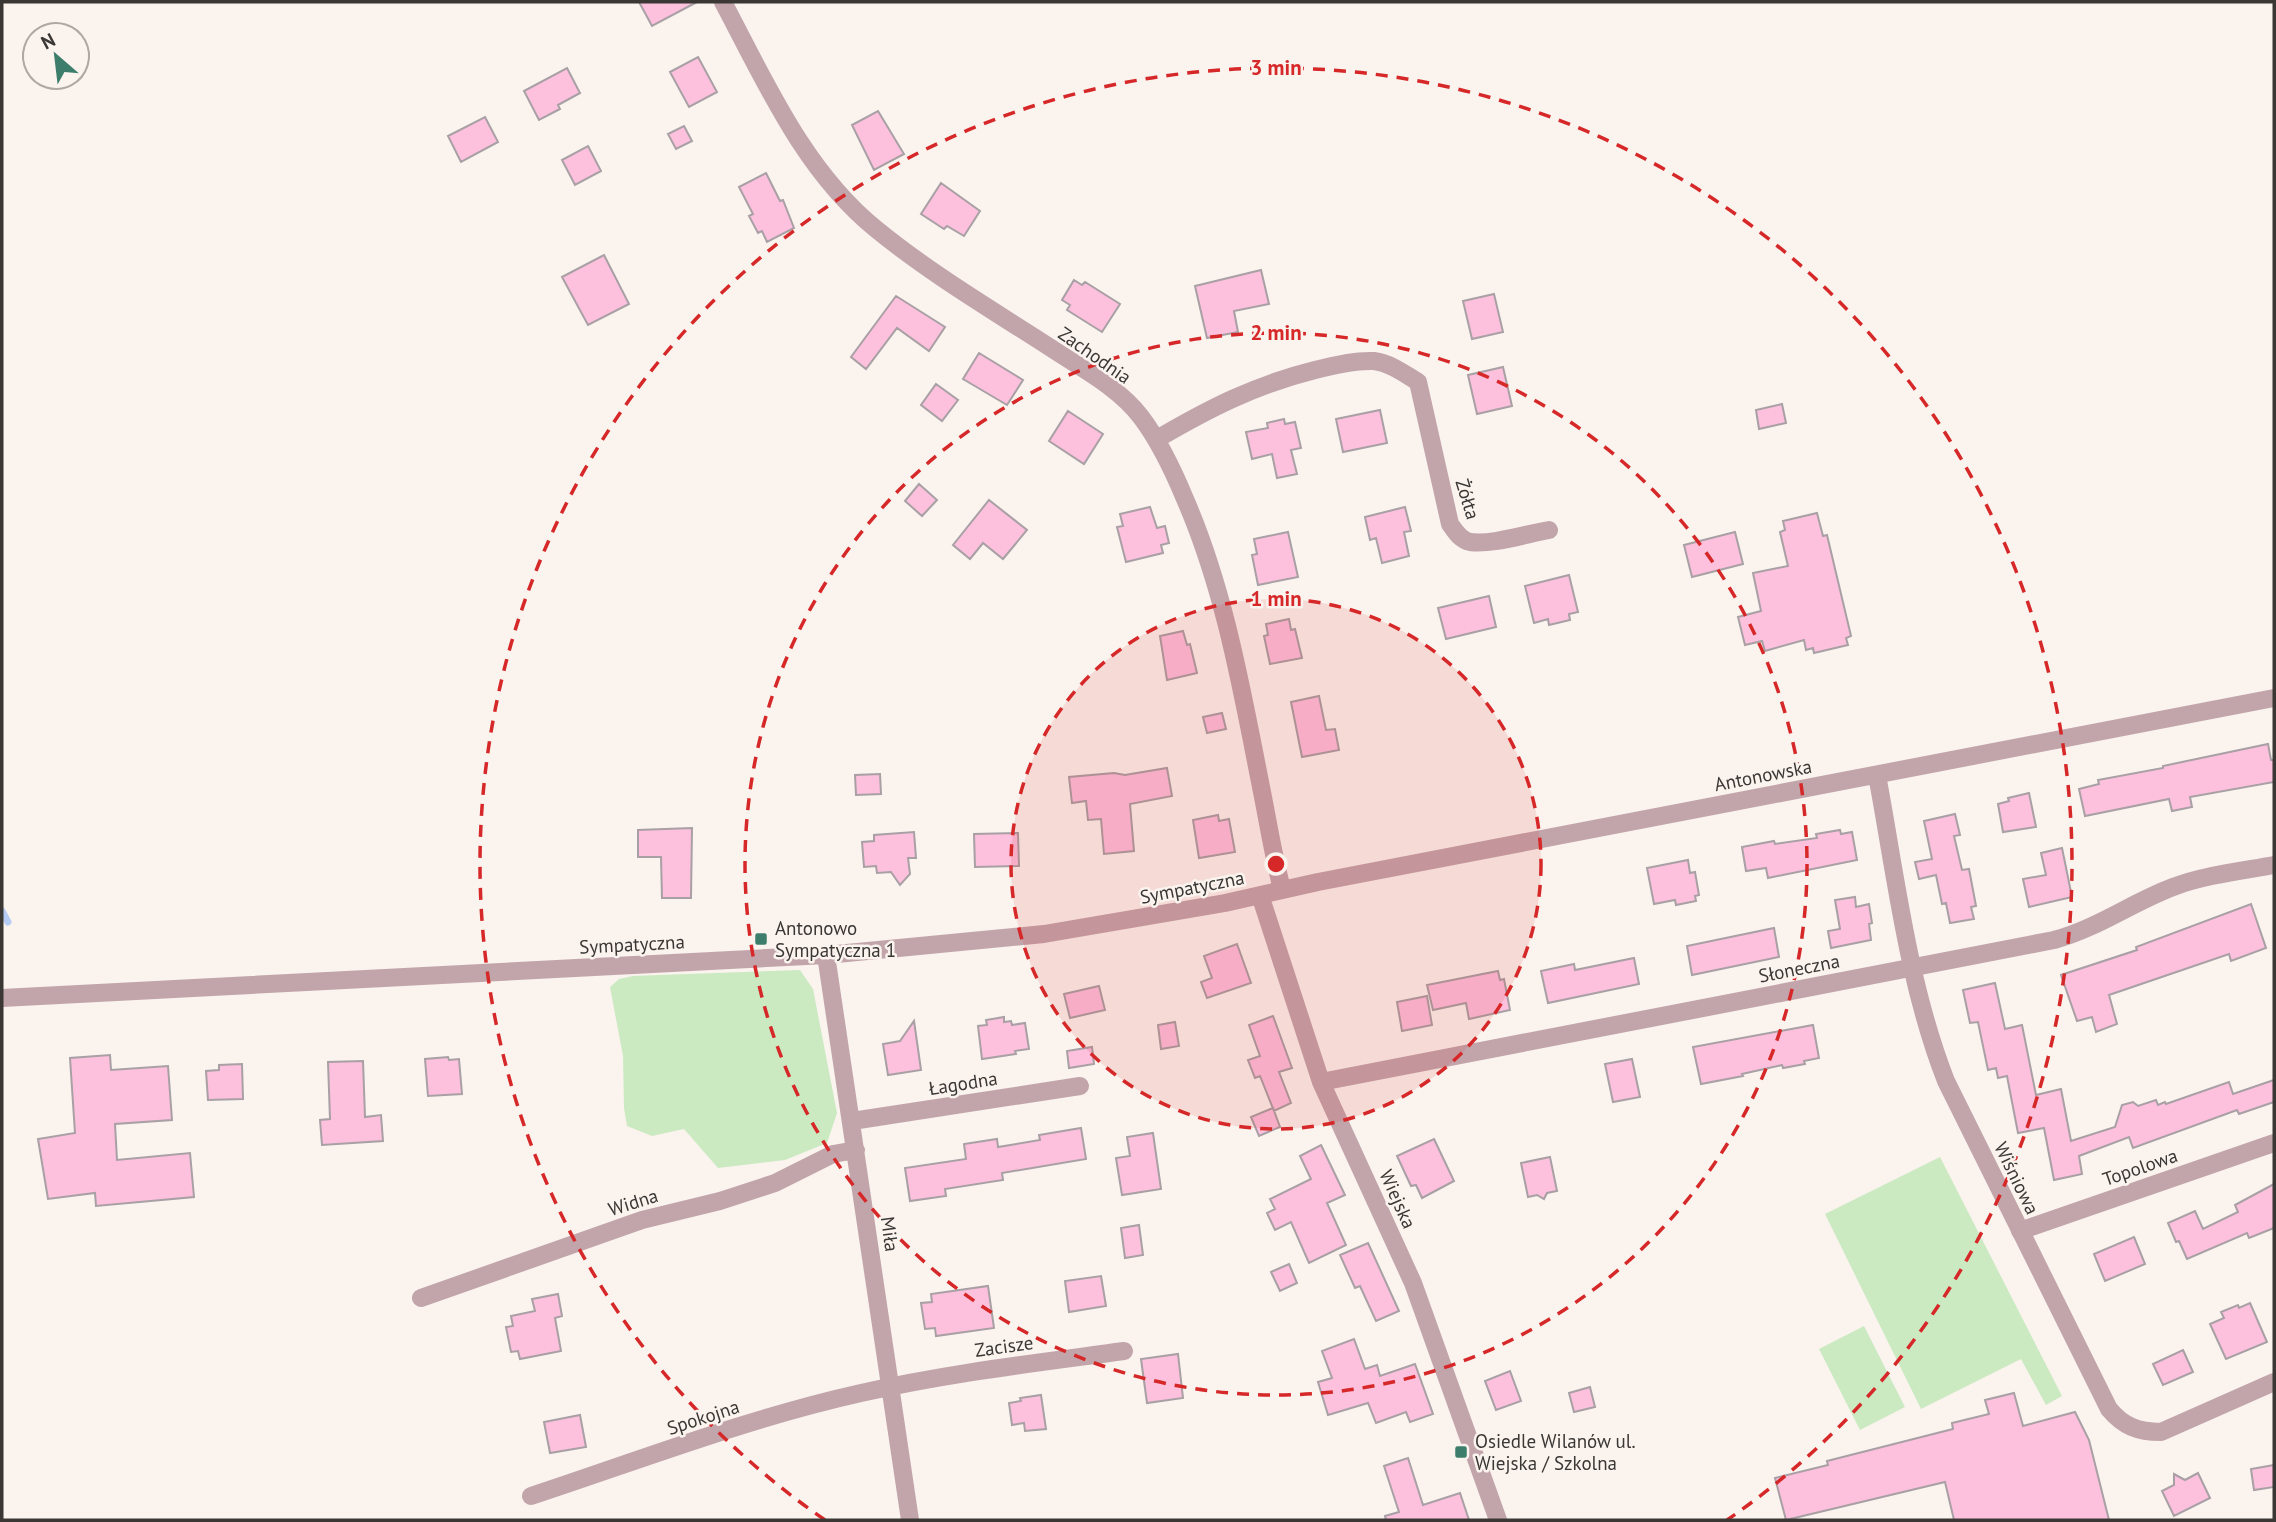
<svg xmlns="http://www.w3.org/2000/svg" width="2276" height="1522" font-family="'PT Sans',sans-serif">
  <rect width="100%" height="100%" fill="#faf3ee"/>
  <path fill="#cbeac2" d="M 800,970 L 813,989 L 837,1113 L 827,1143 L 785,1160 L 718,1168 L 684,1129 L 652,1136 L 627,1126 L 624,1108 L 623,1056 L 610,987 L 619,979 L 633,976 Z
    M 1940,1157 L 2062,1396 L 2046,1405 L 2021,1359 L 1921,1409 L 1825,1214 Z
    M 1864,1326 L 1905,1407 L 1860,1430 L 1819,1349 Z"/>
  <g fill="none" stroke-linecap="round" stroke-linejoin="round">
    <path stroke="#b7ccf5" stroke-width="7" d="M 2,911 L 8,922"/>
  </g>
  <path fill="#fdc0dd" stroke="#a8a0a4" stroke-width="2" d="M 639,2 L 697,2 L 652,26 Z
    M 698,57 L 717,92 L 689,107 L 670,72 Z
    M 567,68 L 580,93 L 558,105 L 560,109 L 539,120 L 524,91 Z
    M 878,111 L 904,154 L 874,170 L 852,125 Z
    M 485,117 L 498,142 L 461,162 L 448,136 Z
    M 684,126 L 692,141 L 676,149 L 668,134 Z
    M 588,146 L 601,171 L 575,185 L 562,160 Z
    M 766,173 L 780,201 L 783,200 L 794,228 L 767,242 L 762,231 L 758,233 L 749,216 L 753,214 L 739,187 Z
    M 941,183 L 980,211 L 964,236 L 947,226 L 944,229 L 921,214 Z
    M 604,255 L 629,304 L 588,325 L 562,277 Z
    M 1261,270 L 1269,304 L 1234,311 L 1238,332 L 1207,338 L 1195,286 Z
    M 1074,280 L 1082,285 L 1085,282 L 1120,304 L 1102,332 L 1067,310 L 1070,305 L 1062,300 Z
    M 1494,294 L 1503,332 L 1472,339 L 1463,301 Z
    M 896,296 L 945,327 L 929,351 L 897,328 L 866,369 L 851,357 Z
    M 979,353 L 1023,380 L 1007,405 L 963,379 Z
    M 1503,367 L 1512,406 L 1477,414 L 1468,375 Z
    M 936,384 L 958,400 L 942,421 L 921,405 Z
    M 1782,404 L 1786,423 L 1759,429 L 1756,410 Z
    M 1380,410 L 1387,443 L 1343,452 L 1336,419 Z
    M 1068,411 L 1103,434 L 1084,464 L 1049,441 Z
    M 1284,419 L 1285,424 L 1295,422 L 1301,448 L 1291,450 L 1297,474 L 1277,478 L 1272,454 L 1252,459 L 1246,432 L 1268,428 L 1267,423 Z
    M 919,484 L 937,500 L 922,516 L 905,501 Z
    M 989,500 L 1027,530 L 1003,559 L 983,543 L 970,559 L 953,545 Z
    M 1150,507 L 1157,528 L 1165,526 L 1169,543 L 1161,545 L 1163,553 L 1126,562 L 1117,527 L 1123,526 L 1120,514 Z
    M 1405,507 L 1411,531 L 1404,532 L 1409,556 L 1382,563 L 1376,538 L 1370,540 L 1365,517 Z
    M 1817,513 L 1823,536 L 1827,535 L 1851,636 L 1846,638 L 1848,645 L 1814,653 L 1813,648 L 1806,650 L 1804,640 L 1765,651 L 1762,641 L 1745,645 L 1738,617 L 1761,611 L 1753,573 L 1788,566 L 1780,532 L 1785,530 L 1783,521 Z
    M 1288,532 L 1298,577 L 1258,585 L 1252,555 L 1257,554 L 1254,539 Z
    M 1735,532 L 1743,564 L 1692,577 L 1684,545 Z
    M 1569,575 L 1578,612 L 1569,614 L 1570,620 L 1549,625 L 1548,619 L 1534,623 L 1525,586 Z
    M 1489,596 L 1496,627 L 1446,639 L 1438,608 Z
    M 1289,619 L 1291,630 L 1295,629 L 1302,658 L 1270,664 L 1264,636 L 1268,635 L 1266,624 Z
    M 1183,631 L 1187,645 L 1190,644 L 1197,673 L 1167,680 L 1160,636 Z
    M 1319,696 L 1326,730 L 1335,729 L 1339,750 L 1302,757 L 1291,702 Z
    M 1222,713 L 1226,729 L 1207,733 L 1203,717 Z
    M 2268,744 L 2271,760 L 2274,760 L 2274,782 L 2190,797 L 2192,807 L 2172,811 L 2169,799 L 2085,816 L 2079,789 L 2099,784 L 2098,780 L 2163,768 L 2163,766 Z
    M 1167,768 L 1172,796 L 1130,804 L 1134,851 L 1104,854 L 1101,819 L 1088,820 L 1086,801 L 1072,803 L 1069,777 L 1114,773 L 1125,775 Z
    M 880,774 L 881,794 L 856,795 L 855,775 Z
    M 2029,793 L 2036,827 L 2003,832 L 1998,804 L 2009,801 L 2008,798 Z
    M 1955,814 L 1960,835 L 1954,836 L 1962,870 L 1969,869 L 1976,906 L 1971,907 L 1974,919 L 1950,923 L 1946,903 L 1942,904 L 1936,875 L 1919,879 L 1915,862 L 1932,859 L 1924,821 Z
    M 1218,815 L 1219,821 L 1229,819 L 1235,852 L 1199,858 L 1193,820 Z
    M 692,828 L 691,898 L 662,898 L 661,857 L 638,857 L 638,830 Z
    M 1840,830 L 1841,834 L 1852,832 L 1857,860 L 1768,878 L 1766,868 L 1746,871 L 1742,847 L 1774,841 L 1775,844 L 1817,838 L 1816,834 Z
    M 914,832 L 916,858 L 908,858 L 910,874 L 900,885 L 891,872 L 877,873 L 876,866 L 864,867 L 862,842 L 874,841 L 874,835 Z
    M 1018,833 L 1019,866 L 975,867 L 974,834 Z
    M 2062,848 L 2072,897 L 2029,907 L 2023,879 L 2046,875 L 2041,853 Z
    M 1688,860 L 1690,873 L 1695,872 L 1699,895 L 1695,896 L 1696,901 L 1676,905 L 1675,900 L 1654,904 L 1647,868 Z
    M 1855,897 L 1856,907 L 1869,904 L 1872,923 L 1869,924 L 1871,940 L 1831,948 L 1828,931 L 1840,929 L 1835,900 Z
    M 2251,904 L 2266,948 L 2231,961 L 2229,954 L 2109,995 L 2117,1024 L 2096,1032 L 2092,1017 L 2077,1021 L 2061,975 L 2137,950 L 2136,947 Z
    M 1774,928 L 1779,957 L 1692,975 L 1687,946 Z
    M 1237,944 L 1251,983 L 1207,998 L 1201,982 L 1212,978 L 1204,956 Z
    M 1634,958 L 1639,984 L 1548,1003 L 1541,971 L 1574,964 L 1575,970 Z
    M 1498,971 L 1500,980 L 1504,979 L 1510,1010 L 1469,1019 L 1466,1003 L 1433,1010 L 1427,985 Z
    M 1995,983 L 2005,1029 L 2022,1025 L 2036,1095 L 2061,1089 L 2071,1141 L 2115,1127 L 2122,1105 L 2133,1102 L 2138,1106 L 2156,1100 L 2158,1105 L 2165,1102 L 2166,1104 L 2229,1082 L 2233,1094 L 2274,1080 L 2274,1102 L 2239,1114 L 2237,1110 L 2133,1148 L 2129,1137 L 2079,1156 L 2082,1174 L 2054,1180 L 2044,1128 L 2018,1133 L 2007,1076 L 1998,1078 L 1996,1068 L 1988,1070 L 1978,1022 L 1970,1023 L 1963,990 Z
    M 1099,986 L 1105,1010 L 1070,1018 L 1064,994 Z
    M 1427,996 L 1432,1025 L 1402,1031 L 1397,1002 Z
    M 1273,1016 L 1292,1068 L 1279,1072 L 1291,1103 L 1274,1111 L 1260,1076 L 1255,1078 L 1248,1060 L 1260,1056 L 1249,1025 Z
    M 1004,1017 L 1004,1022 L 1011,1021 L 1012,1025 L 1025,1023 L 1029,1049 L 1015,1051 L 1016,1054 L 982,1059 L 978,1026 L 987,1025 L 986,1020 Z
    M 914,1021 L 921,1070 L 888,1075 L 883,1044 L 900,1041 Z
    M 1175,1022 L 1179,1046 L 1161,1049 L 1158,1025 Z
    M 1813,1025 L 1819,1058 L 1804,1061 L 1805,1064 L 1783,1068 L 1782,1065 L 1742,1074 L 1743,1076 L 1701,1084 L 1693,1047 Z
    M 1092,1047 L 1094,1064 L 1069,1068 L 1067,1051 Z
    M 110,1055 L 111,1070 L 168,1066 L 172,1120 L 115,1124 L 117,1160 L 190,1153 L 194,1197 L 96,1206 L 95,1193 L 48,1199 L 38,1139 L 75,1133 L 70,1058 Z
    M 448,1057 L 449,1060 L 459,1059 L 462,1094 L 428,1096 L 425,1059 Z
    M 1632,1059 L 1640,1097 L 1613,1102 L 1605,1064 Z
    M 363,1061 L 365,1117 L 381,1115 L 383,1141 L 322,1145 L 320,1120 L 330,1119 L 328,1062 Z
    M 242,1064 L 243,1099 L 208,1100 L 206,1071 L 219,1070 L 219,1065 Z
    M 1273,1108 L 1280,1127 L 1259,1136 L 1251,1117 Z
    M 1081,1128 L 1086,1159 L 1002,1173 L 1003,1180 L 945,1189 L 946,1196 L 910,1201 L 905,1168 L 966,1159 L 964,1144 L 997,1139 L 998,1147 L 1040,1140 L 1039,1135 Z
    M 1153,1133 L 1161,1189 L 1122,1195 L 1116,1158 L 1130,1156 L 1127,1137 Z
    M 1434,1139 L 1454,1181 L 1422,1198 L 1416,1185 L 1411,1186 L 1397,1156 Z
    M 1321,1145 L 1345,1195 L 1327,1203 L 1346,1245 L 1309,1263 L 1291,1222 L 1275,1230 L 1267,1213 L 1275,1209 L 1270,1199 L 1311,1179 L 1300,1156 Z
    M 1550,1157 L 1557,1191 L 1547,1193 L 1544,1199 L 1537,1195 L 1528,1197 L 1521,1163 Z
    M 2274,1184 L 2274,1228 L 2249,1238 L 2247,1233 L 2187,1259 L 2179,1241 L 2176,1242 L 2168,1223 L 2195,1211 L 2203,1229 L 2238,1212 L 2235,1205 Z
    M 1139,1225 L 1143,1255 L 1125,1258 L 1121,1228 Z
    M 2134,1237 L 2145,1264 L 2105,1281 L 2094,1254 Z
    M 1368,1243 L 1399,1311 L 1376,1321 L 1360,1286 L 1355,1288 L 1340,1255 Z
    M 1289,1264 L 1297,1283 L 1280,1291 L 1271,1272 Z
    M 1101,1276 L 1106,1306 L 1069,1312 L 1065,1281 Z
    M 988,1286 L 994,1328 L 936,1336 L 935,1328 L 925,1329 L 921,1303 L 932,1302 L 931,1294 Z
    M 558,1294 L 562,1316 L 555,1318 L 561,1351 L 520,1359 L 518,1351 L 511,1352 L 506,1327 L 513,1326 L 511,1316 L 535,1311 L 532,1299 Z
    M 2250,1303 L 2267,1342 L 2226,1359 L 2210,1324 L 2224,1318 L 2221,1312 L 2238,1305 L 2239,1308 Z
    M 1354,1339 L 1365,1369 L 1377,1365 L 1380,1376 L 1415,1364 L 1433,1414 L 1410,1422 L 1406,1412 L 1376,1423 L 1368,1403 L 1328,1415 L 1318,1382 L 1332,1378 L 1322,1351 Z
    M 2183,1350 L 2193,1372 L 2163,1385 L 2153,1364 Z
    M 1178,1354 L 1183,1398 L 1147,1403 L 1141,1359 Z
    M 1510,1371 L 1521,1401 L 1496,1410 L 1485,1381 Z
    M 1590,1387 L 1595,1407 L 1574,1412 L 1569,1393 Z
    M 2014,1393 L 2023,1426 L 2075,1412 L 2089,1440 L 2109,1520 L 1954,1520 L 1945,1482 L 1786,1520 L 1775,1478 L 1828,1465 L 1827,1461 L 1953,1429 L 1952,1423 L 1989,1414 L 1985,1400 Z
    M 1041,1395 L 1046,1429 L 1025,1431 L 1024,1423 L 1012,1425 L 1009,1403 L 1021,1401 L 1020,1398 Z
    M 580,1415 L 586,1447 L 550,1453 L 544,1422 Z
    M 1408,1458 L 1423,1505 L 1460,1493 L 1469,1520 L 1386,1520 L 1385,1516 L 1399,1512 L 1384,1466 Z
    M 2274,1465 L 2274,1487 L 2254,1490 L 2251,1469 Z
    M 2198,1473 L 2210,1498 L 2174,1516 L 2162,1491 L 2174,1485 L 2174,1474 L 2185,1480 Z"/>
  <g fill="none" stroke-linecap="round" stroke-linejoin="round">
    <path stroke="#c2a5ab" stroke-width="18" d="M 723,2 C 765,81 804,171 876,229 C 931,274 994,311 1054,350 C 1083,369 1119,388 1141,417 C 1160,442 1173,470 1185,499 C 1226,593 1243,697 1263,797 C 1269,828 1274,859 1282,889
      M 1157,439 C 1210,408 1255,385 1315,370 C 1334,365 1355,360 1374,361 C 1390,363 1405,374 1418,382 L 1450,524 C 1455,531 1460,540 1470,542 C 1492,545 1526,534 1549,530
      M 1877,775 C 1896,877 1908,984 1946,1081 L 2109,1409 C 2123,1426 2138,1432 2161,1432 L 2274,1382
      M 1260,895 L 1321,1082 L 1413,1283 L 1498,1520
      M 826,955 L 910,1520
      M 2,998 L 826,955 L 1044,934 L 1225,903 L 1318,882 L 2274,698
      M 1321,1082 L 2054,940 C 2098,928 2131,903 2173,887 C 2205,875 2241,871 2274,865
      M 852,1121 L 1080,1086
      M 2020,1231 L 2274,1143
      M 421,1298 L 642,1220 L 720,1201 L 775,1183 L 833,1154 L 856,1150
      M 531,1496 C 640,1460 749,1418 861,1393 C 948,1373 1036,1363 1124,1351"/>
  </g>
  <circle cx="1276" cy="864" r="265" fill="#d62828" fill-opacity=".12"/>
  <g fill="none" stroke="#d62828" stroke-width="3.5" stroke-dasharray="12 9">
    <circle cx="1276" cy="864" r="265"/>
    <circle cx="1276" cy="864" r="531"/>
    <path d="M825 1520A796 796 0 1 1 1727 1520"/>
  </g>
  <g fill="#3d7d6c" stroke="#faf3ee" stroke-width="2.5">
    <rect x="754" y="932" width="14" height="14" rx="3.5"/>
    <rect x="1454" y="1445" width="14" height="14" rx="3.5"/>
  </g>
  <g text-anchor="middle" stroke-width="5" stroke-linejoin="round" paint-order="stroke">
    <g font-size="19" fill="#3a3735" stroke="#faf3ee">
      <text transform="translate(1095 355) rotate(35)" y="7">Zachodnia</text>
      <text transform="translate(1468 499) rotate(73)" y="7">Żółta</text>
      <text transform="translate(1763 775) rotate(-11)" y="7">Antonowska</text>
      <text transform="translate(1192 887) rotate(-11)" y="7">Sympatyczna</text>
      <text transform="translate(632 944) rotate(-3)" y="7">Sympatyczna</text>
      <text transform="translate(1799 968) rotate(-11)" y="7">Słoneczna</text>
      <text transform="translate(963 1083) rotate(-9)" y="7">Łagodna</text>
      <text transform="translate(2140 1167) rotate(-19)" y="7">Topolowa</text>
      <text transform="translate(2017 1178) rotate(64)" y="7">Wiśniowa</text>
      <text transform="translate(1398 1199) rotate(66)" y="7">Wiejska</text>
      <text transform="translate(633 1202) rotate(-17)" y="7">Widna</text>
      <text transform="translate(890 1234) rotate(82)" y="7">Miła</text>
      <text transform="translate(1004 1346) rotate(-8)" y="7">Zacisze</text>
      <text transform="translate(703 1417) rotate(-18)" y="7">Spokojna</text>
    </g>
    <g font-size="19" fill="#3a3735" stroke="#faf3ee" text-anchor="start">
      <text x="775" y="935">Antonowo<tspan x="775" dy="22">Sympatyczna 1</tspan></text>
      <text x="1475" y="1448">Osiedle Wilanów ul.<tspan x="1475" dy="22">Wiejska / Szkolna</tspan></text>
    </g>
  </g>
  <circle cx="1276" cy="864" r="10" fill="#d62828" stroke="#faf3ee" stroke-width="3.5"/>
  <g font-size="21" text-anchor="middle" font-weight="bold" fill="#d62828" stroke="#faf3ee" stroke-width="5" stroke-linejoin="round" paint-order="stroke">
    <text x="1276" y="75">3 min</text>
    <text x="1276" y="340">2 min</text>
    <text x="1276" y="606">1 min</text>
  </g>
  <rect width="2276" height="1522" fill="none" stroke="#3a3735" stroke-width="7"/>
  <g transform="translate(56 56) rotate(332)"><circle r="33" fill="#faf3ee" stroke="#ada8a4" stroke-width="2"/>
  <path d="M0-5L12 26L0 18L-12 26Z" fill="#3d7d6c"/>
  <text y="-10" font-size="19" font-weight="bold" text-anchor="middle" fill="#3a3735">N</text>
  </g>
</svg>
